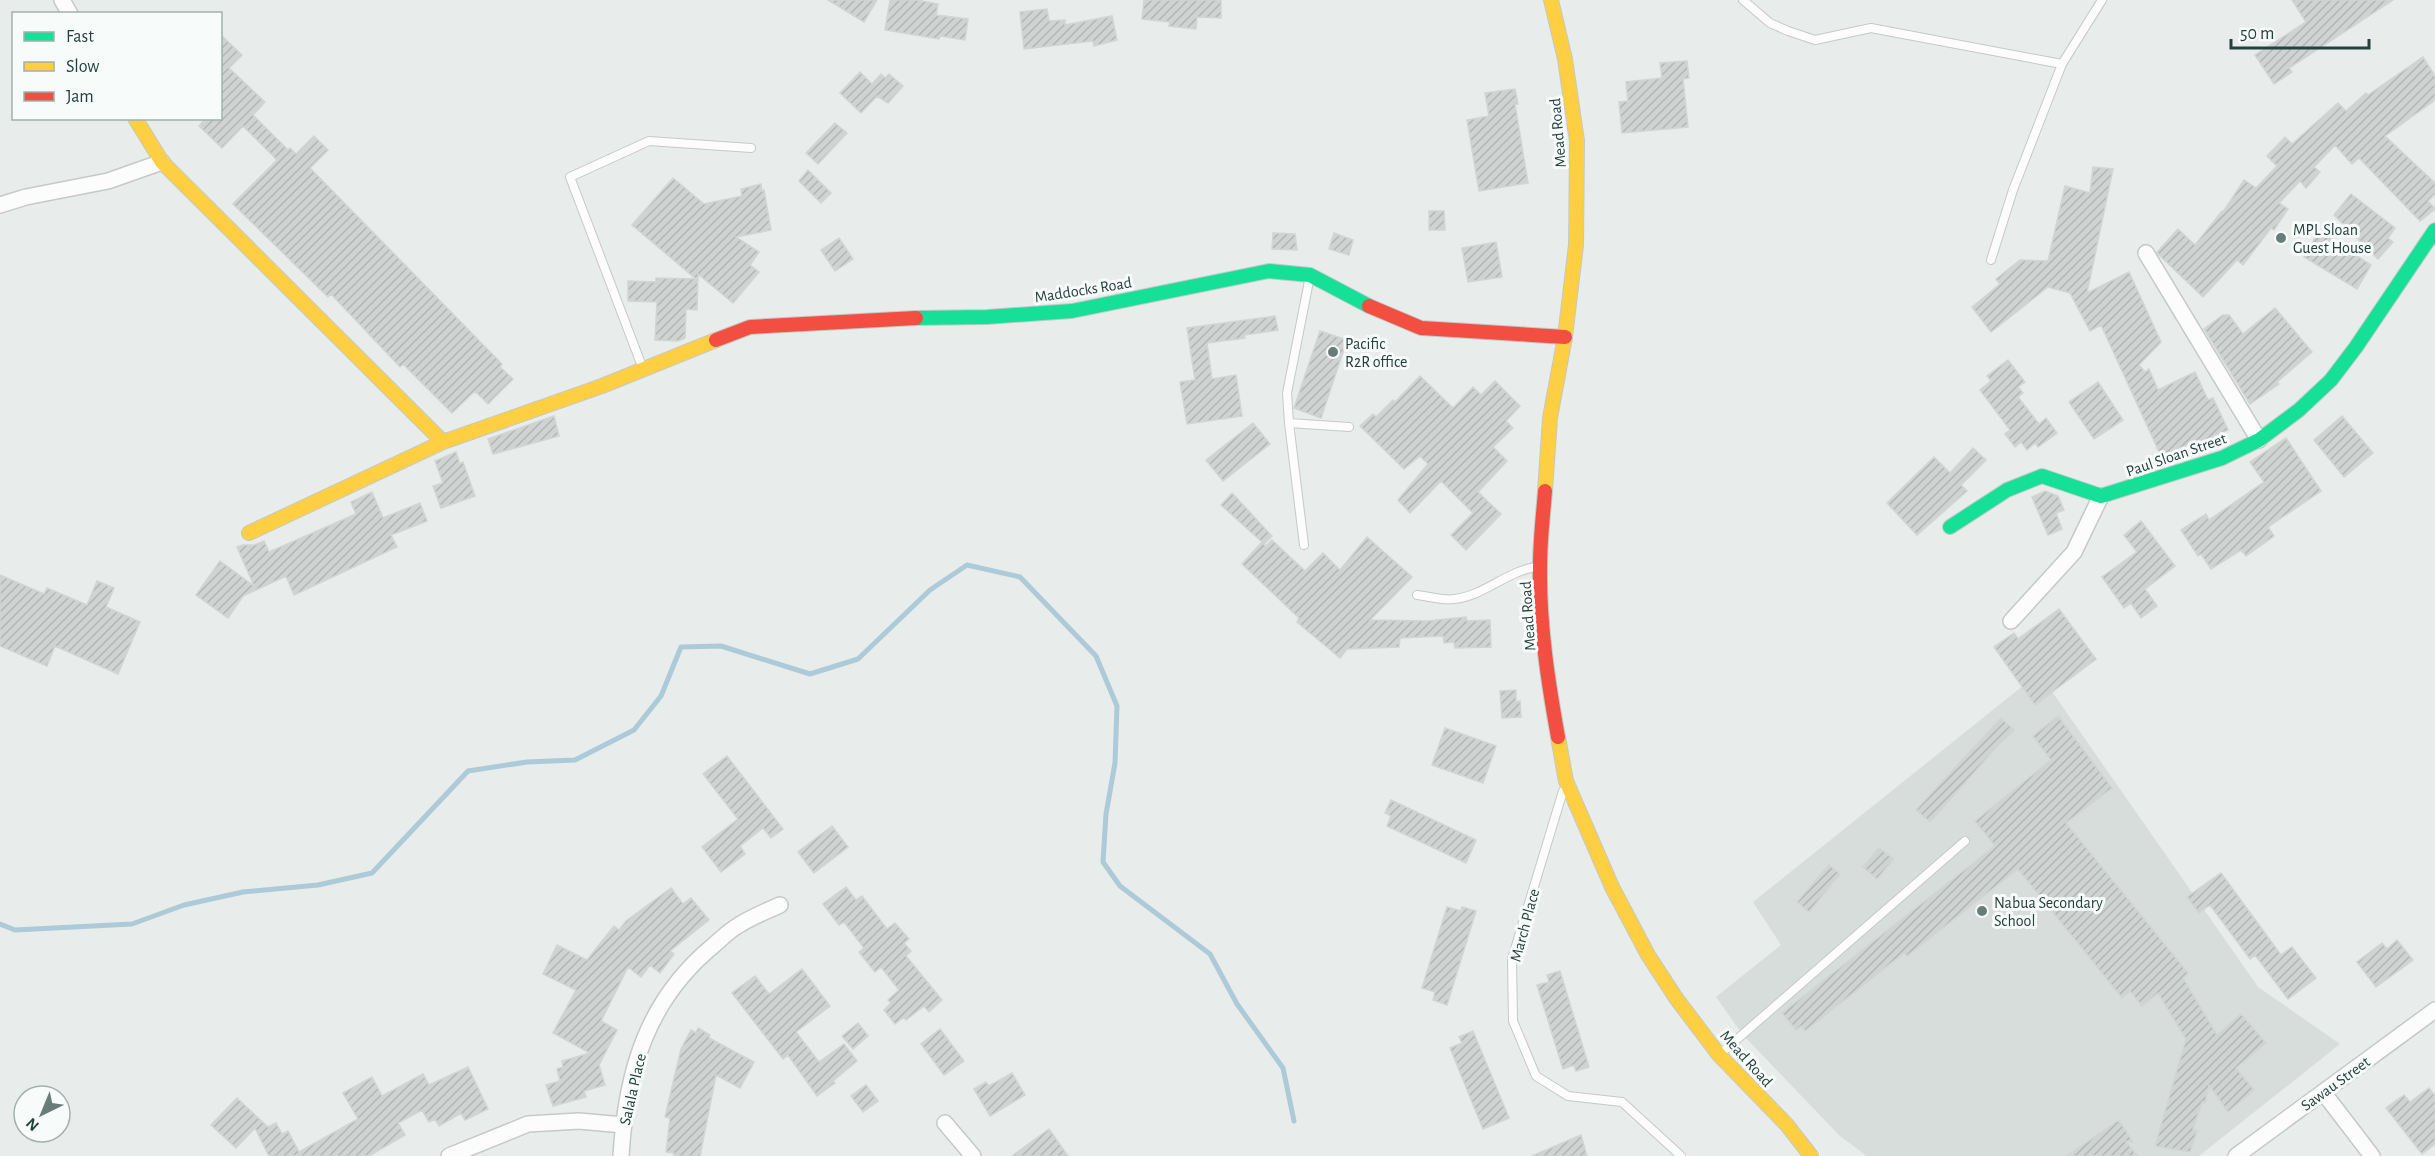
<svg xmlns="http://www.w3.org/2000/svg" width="2435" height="1156" font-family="'Alegreya Sans',sans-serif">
  <defs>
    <pattern id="building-hatch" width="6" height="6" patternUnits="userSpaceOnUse" patternTransform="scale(1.5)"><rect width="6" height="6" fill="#cfd4d3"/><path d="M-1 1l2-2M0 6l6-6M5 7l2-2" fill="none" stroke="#b2b7b6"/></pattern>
  </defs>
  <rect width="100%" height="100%" fill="#e8eceb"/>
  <path fill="#d6dddb" d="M 2039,673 L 2258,987 L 2340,1044 L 2199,1156 L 1867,1156 L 1840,1136 L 1743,1035 L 1716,997 L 1781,945 L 1753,902 Z"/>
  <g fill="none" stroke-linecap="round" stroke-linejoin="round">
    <path stroke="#accad8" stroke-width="5" d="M 0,924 L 15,930 L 132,924 L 184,905 L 243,892 L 318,885 L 372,873 L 468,771 L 527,762 L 575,760 L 634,730 L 661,696 L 681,647 L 721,646 L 810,674 L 858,659 L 930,590 L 967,565 L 1020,577 L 1096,656 L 1117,706 L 1115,763 L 1106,814 L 1103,862 L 1120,886 L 1210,954 L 1237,1004 L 1283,1068 L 1294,1121"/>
  </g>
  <path fill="url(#building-hatch)" stroke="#d1d5d4" stroke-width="1.5" d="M 828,0 L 877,0 L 864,22 Z
    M 890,0 L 917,0 L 938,4 L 936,15 L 968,19 L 965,40 L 940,36 L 939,39 L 885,30 Z
    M 1144,0 L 1221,0 L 1221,18 L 1197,17 L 1196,29 L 1169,26 L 1170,22 L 1142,19 Z
    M 2292,0 L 2393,0 L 2289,68 L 2292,72 L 2274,84 L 2255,55 L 2306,22 Z
    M 1047,9 L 1049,21 L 1065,20 L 1065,25 L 1112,16 L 1117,40 L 1094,46 L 1093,41 L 1024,49 L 1020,12 Z
    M 220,34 L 242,55 L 229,68 L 265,102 L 253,115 L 288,150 L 290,148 L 296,154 L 314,136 L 328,150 L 310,168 L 502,364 L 500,367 L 513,379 L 488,404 L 475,391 L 452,413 L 403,364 L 400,367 L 331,294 L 328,297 L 233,204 L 277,160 L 243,126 L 222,148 L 199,126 L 206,118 L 220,118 Z
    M 2423,57 L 2435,76 L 2435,100 L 2385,136 L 2435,183 L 2435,194 L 2428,201 L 2435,209 L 2420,221 L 2359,158 L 2352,164 L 2335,145 L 2314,167 L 2320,172 L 2306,188 L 2300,181 L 2279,203 L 2288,209 L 2274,230 L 2271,228 L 2243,265 L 2237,260 L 2203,297 L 2159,255 L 2157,252 L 2178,229 L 2195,245 L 2222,211 L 2223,212 L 2244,180 L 2256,188 L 2277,166 L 2267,156 L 2285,137 L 2292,144 L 2338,103 L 2346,111 L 2366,93 L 2368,95 Z
    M 1687,61 L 1689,78 L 1683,79 L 1688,127 L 1622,133 L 1619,102 L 1628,101 L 1626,82 L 1662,78 L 1660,63 Z
    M 860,72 L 872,84 L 881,74 L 885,78 L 889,74 L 903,86 L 888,103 L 877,96 L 861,113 L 840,93 Z
    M 1515,89 L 1518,104 L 1515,104 L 1528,183 L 1479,191 L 1467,120 L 1489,116 L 1485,93 Z
    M 835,123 L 847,133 L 818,164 L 806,153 Z
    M 2093,167 L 2113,169 L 2087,293 L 2129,272 L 2161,342 L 2139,365 L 2145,372 L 2149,369 L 2158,390 L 2195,372 L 2208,400 L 2213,398 L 2228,430 L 2200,444 L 2199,440 L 2161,456 L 2101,325 L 2090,331 L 2070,293 L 2048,287 L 1991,332 L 1972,307 L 2000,284 L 1996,279 L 2020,260 L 2048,261 L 2065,186 L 2090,193 Z
    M 808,170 L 831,193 L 821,203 L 799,181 Z
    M 673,178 L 704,204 L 742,196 L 741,189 L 761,184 L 762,191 L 764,190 L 771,230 L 736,237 L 759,252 L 750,265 L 759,272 L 733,303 L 698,274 L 697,310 L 686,309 L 685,338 L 678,341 L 655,340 L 657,302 L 628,301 L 628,281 L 656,282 L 656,278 L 696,279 L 632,225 Z
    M 2351,194 L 2395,228 L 2388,238 L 2393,242 L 2378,259 L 2334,215 Z
    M 1429,211 L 1444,211 L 1445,230 L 1429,230 Z
    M 2319,231 L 2371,265 L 2357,289 L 2304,257 Z
    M 1273,233 L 1295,234 L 1297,250 L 1272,249 Z
    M 1334,233 L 1353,240 L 1349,255 L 1329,249 Z
    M 839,238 L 853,259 L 835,271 L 821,250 Z
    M 1496,242 L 1502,277 L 1468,282 L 1462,248 Z
    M 2275,308 L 2312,352 L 2277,382 L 2279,384 L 2250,404 L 2204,329 L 2223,315 L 2229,315 L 2243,334 Z
    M 1275,316 L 1278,330 L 1244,335 L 1245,338 L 1207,343 L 1212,379 L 1236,375 L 1242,416 L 1187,424 L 1180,382 L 1195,380 L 1187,328 Z
    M 1320,331 L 1347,340 L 1321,418 L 1294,408 Z
    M 2008,360 L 2025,382 L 2018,387 L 2023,393 L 2018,397 L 2039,424 L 2046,418 L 2057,433 L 2038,447 L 2035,443 L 2027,450 L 2021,442 L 2015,447 L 2005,434 L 2010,430 L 1980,390 L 1991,381 L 1987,376 Z
    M 1420,376 L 1453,408 L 1473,387 L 1481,395 L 1495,381 L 1520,406 L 1506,421 L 1513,428 L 1493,447 L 1507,461 L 1478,492 L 1501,514 L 1466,550 L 1451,535 L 1473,513 L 1441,481 L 1410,513 L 1398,500 L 1428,464 L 1420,456 L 1404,469 L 1360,426 L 1373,414 L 1376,417 L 1393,400 L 1395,402 Z
    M 2098,382 L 2123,420 L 2094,439 L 2069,402 Z
    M 554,416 L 559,436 L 493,454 L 488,439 Z
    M 2342,416 L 2373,453 L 2344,477 L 2314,440 Z
    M 1253,423 L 1270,444 L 1223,481 L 1206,460 Z
    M 2286,438 L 2321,491 L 2268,527 L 2274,536 L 2246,556 L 2241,550 L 2211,569 L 2201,554 L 2198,556 L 2181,530 L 2206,514 L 2209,520 L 2264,482 L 2250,462 Z
    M 1973,448 L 1986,460 L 1961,485 L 1967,491 L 1917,535 L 1887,503 L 1934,457 L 1950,473 Z
    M 456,452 L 460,464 L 463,462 L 475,496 L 441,508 L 433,486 L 443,483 L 435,461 Z
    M 2045,491 L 2058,496 L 2064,510 L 2056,513 L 2062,529 L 2048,535 L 2032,497 Z
    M 372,492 L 383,518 L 420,503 L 427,521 L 391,535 L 397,547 L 294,595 L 286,576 L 243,596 L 228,618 L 196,595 L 220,561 L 254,586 L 237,547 L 243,545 L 254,545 L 264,541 L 269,552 L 356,514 L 351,502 Z
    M 1232,493 L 1272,536 L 1264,544 L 1266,546 L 1272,540 L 1305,571 L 1323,553 L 1340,570 L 1367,537 L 1412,577 L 1370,620 L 1427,621 L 1466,617 L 1467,621 L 1490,620 L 1491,647 L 1455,648 L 1454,642 L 1444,643 L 1443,636 L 1400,638 L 1399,647 L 1347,649 L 1340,658 L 1297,622 L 1299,618 L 1242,564 L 1262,542 L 1221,505 Z
    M 2141,521 L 2175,566 L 2145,589 L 2157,606 L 2141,618 L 2131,603 L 2124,608 L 2102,577 L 2137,552 L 2124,535 Z
    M 0,575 L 44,594 L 47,588 L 87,605 L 97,581 L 114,588 L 106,607 L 140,622 L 118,674 L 55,646 L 47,666 L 0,646 Z
    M 2059,609 L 2096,659 L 2035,705 L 1994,647 L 2014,633 L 2018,639 Z
    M 1516,690 L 1516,702 L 1520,701 L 1521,717 L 1502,718 L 1500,691 Z
    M 2058,716 L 2112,788 L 2066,823 L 2188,973 L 2183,978 L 2217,1035 L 2241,1014 L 2266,1043 L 2236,1068 L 2254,1090 L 2228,1112 L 2209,1085 L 2205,1103 L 2202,1102 L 2193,1129 L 2197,1131 L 2190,1152 L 2155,1146 L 2186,1039 L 2158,993 L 2142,1006 L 2130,991 L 2122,998 L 2018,869 L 1907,956 L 1904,953 L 1805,1031 L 1801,1026 L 1796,1030 L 1782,1013 L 1995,846 L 1975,821 L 2051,760 L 2033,736 Z
    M 2001,718 L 2014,730 L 1995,749 L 1930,822 L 1916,810 Z
    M 1445,728 L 1496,746 L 1483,783 L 1432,765 Z
    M 727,756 L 783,829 L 771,838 L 763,828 L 740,846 L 745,854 L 721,872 L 702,847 L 738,819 L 703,774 Z
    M 1391,800 L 1476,840 L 1466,863 L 1387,826 L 1391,816 L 1385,813 Z
    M 832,826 L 848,847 L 814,873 L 798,852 Z
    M 1879,848 L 1894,859 L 1877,879 L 1863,867 Z
    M 1829,865 L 1840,874 L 1809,912 L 1797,902 Z
    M 2221,873 L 2281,955 L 2292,947 L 2316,978 L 2288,999 L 2255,955 L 2250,959 L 2210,905 L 2199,913 L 2187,897 Z
    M 846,887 L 856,900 L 862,896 L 887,929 L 895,923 L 909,939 L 904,943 L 911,951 L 906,956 L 942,1000 L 929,1012 L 924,1006 L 906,1020 L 904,1017 L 895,1024 L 884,1010 L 891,1003 L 888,1000 L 899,990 L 881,967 L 875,972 L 859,952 L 864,948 L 844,922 L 839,925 L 823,904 Z
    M 671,888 L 683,904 L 691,898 L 709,920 L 670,951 L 674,954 L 660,973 L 650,965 L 641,977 L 628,967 L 601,1021 L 617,1030 L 599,1065 L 605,1085 L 584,1091 L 586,1097 L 553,1106 L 546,1085 L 560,1081 L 557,1069 L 563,1067 L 562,1061 L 590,1053 L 553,1033 L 576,990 L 543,974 L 557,945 L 587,960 L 614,926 L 619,930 L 626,921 Z
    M 1447,907 L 1461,911 L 1462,907 L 1476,911 L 1447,1005 L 1433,1000 L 1435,992 L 1422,988 Z
    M 2397,940 L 2413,960 L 2376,987 L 2357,962 L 2382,943 L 2387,949 Z
    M 802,969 L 830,1006 L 796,1032 L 819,1062 L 844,1044 L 857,1061 L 833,1081 L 835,1083 L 817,1096 L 788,1055 L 783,1059 L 732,993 L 755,976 L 769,994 Z
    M 1560,971 L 1589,1067 L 1576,1071 L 1574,1065 L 1563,1069 L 1537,985 L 1549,982 L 1547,975 Z
    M 858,1023 L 868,1036 L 853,1049 L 842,1036 Z
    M 698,1028 L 710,1035 L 709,1038 L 754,1062 L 740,1088 L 716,1075 L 700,1156 L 674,1156 L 674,1153 L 666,1152 L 670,1118 L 665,1117 L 681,1049 L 691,1030 L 696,1033 Z
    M 940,1029 L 964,1061 L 944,1075 L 921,1044 Z
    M 1473,1031 L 1509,1118 L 1483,1129 L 1450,1048 L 1462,1043 L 1459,1037 Z
    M 468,1067 L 488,1109 L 465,1120 L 461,1113 L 439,1126 L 435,1119 L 429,1122 L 422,1110 L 398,1123 L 405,1135 L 369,1156 L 269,1156 L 255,1128 L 236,1148 L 211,1125 L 237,1098 L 268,1127 L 276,1123 L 282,1134 L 288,1131 L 299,1152 L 358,1119 L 343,1093 L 372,1077 L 382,1096 L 423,1074 L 429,1085 Z
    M 1012,1073 L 1025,1095 L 990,1116 L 974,1089 L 986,1082 L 989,1086 Z
    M 866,1085 L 878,1101 L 863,1112 L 851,1096 Z
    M 2429,1088 L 2435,1096 L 2435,1144 L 2422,1154 L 2386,1108 L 2404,1095 L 2410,1102 Z
    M 2119,1120 L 2133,1142 L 2125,1141 L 2138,1156 L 2067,1156 Z
    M 1049,1129 L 1068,1156 L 1012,1156 Z
    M 1581,1135 L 1587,1156 L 1532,1156 Z"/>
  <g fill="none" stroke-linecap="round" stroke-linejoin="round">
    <g stroke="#c5c9c8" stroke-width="10">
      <path id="lane" d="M 1743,0 L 1770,23 L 1788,31 L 1815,40 L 1871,28 L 2062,64 L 2102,0
        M 1991,260 L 2013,190 L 2062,64
        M 1310,276 L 1287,393 L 1289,423 L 1349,427
        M 643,369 L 570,177 L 649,141 L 751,148
        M 1289,423 L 1304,545
        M 1417,595 C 1428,596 1443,601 1454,599 C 1484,596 1507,571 1536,567
        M 1563,791 L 1512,959 L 1513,1021 L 1536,1076 L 1568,1096 L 1622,1102 L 1681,1156
        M 1720,1054 L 1965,841"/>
    </g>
    <g stroke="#c5c9c8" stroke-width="18">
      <path id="street" d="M 62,0 L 70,14
        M 0,205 L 26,197 L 108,181 L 162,162
        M 2146,253 L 2259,440
        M 2011,621 L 2074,552 L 2101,496
        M 2323,1092 L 2372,1156
        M 945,1123 L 973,1156
        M 449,1156 L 528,1124 L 579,1121 L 623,1125
        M 621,1156 C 626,1071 647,1000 714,945 C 722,938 730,930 739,925 C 752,917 766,911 780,905
        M 2236,1156 L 2435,1010"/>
    </g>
    <g stroke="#c4c9c8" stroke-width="16">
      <path id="fast" d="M 916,318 L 987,317 L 1072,311 L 1269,271 L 1310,275 L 1369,306
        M 1950,527 L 2007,490 L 2042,476 L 2101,496 L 2222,458 L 2259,440 L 2299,410 L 2331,380 L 2356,347 L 2435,230"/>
    </g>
    <g stroke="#c4c9c8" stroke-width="16">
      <path id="slow" d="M 135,118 L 162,162 L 443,442
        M 1545,491 L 1550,418 L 1565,337 L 1576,245 L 1577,141 L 1565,59 L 1551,0
        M 249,533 L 443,442 L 602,386 L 716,340
        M 1558,737 L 1566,781 L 1612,887 L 1648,955 L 1676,998 L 1719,1055 L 1787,1125 L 1811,1156"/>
    </g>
    <g stroke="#c4c9c8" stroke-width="16">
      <path id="jam" d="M 1369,306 L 1421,328 L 1565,337
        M 716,340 L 750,327 L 916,318
        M 1545,491 C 1543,516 1540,541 1540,566 C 1539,623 1548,682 1558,737"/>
    </g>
    <use href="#lane" stroke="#fcfcfc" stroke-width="8"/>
    <use href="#street" stroke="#fcfcfc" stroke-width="15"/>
    <use href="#fast" stroke="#16e098" stroke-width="14"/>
    <use href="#slow" stroke="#ffcf43" stroke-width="14"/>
    <use href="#jam" stroke="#f24e42" stroke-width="14"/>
  </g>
  <g fill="#6a7c7a" stroke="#f7fbf9" stroke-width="2">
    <circle cx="2281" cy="238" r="6"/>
    <circle cx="1333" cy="352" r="6"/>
    <circle cx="1982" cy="911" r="6"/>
  </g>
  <g text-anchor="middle" stroke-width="6" stroke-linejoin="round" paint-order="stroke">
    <g font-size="16" fill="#26403d" stroke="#f7fbf9">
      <text transform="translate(1557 133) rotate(-95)" y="6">Mead Road</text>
      <text transform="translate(1083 289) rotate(-9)" y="6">Maddocks Road</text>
      <text transform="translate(2176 454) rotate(-19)" y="6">Paul Sloan Street</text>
      <text transform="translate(1527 616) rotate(-94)" y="6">Mead Road</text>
      <text transform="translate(1524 925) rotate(-75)" y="6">March Place</text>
      <text transform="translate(1747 1058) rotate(48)" y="6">Mead Road</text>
      <text transform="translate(2335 1083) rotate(-36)" y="6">Sawau Street</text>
      <text transform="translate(632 1089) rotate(-77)" y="6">Salala Place</text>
    </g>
    <g font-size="16" fill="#26403d" stroke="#f7fbf9" text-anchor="start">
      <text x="2293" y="235">MPL Sloan<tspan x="2293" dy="18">Guest House</tspan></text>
      <text x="1345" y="349">Pacific<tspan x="1345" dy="18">R2R office</tspan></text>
      <text x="1994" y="908">Nabua Secondary<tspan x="1994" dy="18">School</tspan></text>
    </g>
  </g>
  <rect x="12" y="12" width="210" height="108" fill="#f7fbf9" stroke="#a3b0ae" stroke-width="1.5"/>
  <rect x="24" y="32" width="30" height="9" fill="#16e098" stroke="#a3b0ae" stroke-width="1.5"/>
  <text x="66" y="42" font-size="18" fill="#26403d">Fast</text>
  <rect x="24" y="62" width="30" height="9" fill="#ffcf43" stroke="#a3b0ae" stroke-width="1.5"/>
  <text x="66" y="72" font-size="18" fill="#26403d">Slow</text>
  <rect x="24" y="92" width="30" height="9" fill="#f24e42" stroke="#a3b0ae" stroke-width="1.5"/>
  <text x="66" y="102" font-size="18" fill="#26403d">Jam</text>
  <g transform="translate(42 1114) rotate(223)"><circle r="28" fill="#f7fbf9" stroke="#a3b0ae" stroke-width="1.5"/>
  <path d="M0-4.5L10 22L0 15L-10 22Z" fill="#6a7c7a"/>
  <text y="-9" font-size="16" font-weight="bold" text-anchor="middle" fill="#26403d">N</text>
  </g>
  <path d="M2231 39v9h138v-9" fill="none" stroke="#26403d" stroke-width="3"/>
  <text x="2240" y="39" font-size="18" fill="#26403d" stroke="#f7fbf9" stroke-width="4.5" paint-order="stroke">50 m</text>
</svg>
